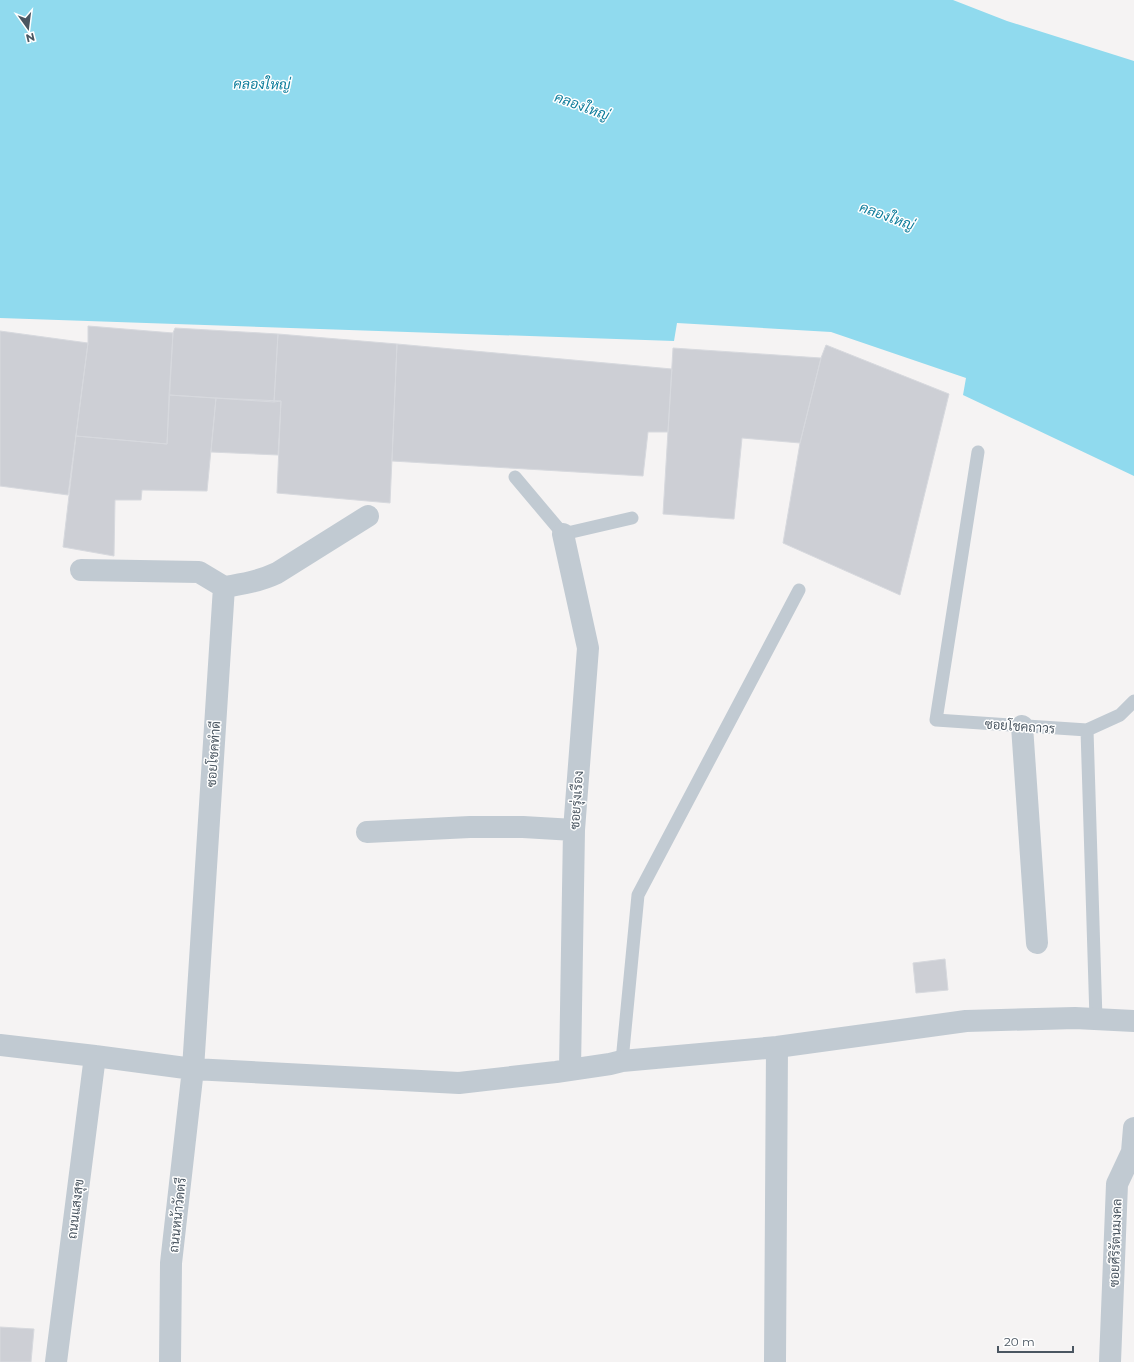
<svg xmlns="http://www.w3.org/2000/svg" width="1134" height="1362" font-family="Montserrat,Sarabun,sans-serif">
  <rect width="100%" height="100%" fill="#f5f3f3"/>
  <path fill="#90daee" d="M 0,0 L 953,0 L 1007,21 L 1134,61 L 1134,476 L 963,395 L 966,378 L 831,332 L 677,323 L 674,341 L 0,318 Z"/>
  <path fill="#cdcfd5" stroke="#d7d9de" d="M 88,326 L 173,333 L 167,444 L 76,436 L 88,343 Z
    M 175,328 L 278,334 L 274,402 L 169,395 L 173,333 Z
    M 0,331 L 88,343 L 68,495 L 0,486 Z
    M 278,334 L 397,344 L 390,503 L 277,493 L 281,401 L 274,402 Z
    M 397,344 L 672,369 L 668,432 L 648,432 L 643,476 L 392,461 Z
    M 826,345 L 949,394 L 900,595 L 783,543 L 800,443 L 821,358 Z
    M 673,348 L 821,358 L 800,443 L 742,438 L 734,519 L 663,514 Z
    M 169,395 L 216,398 L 207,491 L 142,490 L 141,500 L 115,500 L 114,556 L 63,547 L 76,436 L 167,444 Z
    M 216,398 L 281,401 L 278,455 L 211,452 Z
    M 945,959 L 948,990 L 916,993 L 913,963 Z
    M 0,1327 L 34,1329 L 31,1362 L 0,1362 Z"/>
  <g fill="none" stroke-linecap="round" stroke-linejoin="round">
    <path stroke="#c1cad2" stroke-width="13" d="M 978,452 L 936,720 L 1087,730 L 1096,1019
      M 515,477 L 563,534 L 632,518
      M 1087,730 L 1120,715 L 1134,701
      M 622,1061 L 638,895 L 799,590"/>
    <path stroke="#c1cad2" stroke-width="22" d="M 563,534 L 588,648 L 574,830 L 570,1069
      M 81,570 L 199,572 L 224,587 L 193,1069 L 171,1263 L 170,1362
      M 224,587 C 243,584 260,581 277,573 L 368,516
      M 1022,726 L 1037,943
      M 367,832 L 470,827 L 523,827 L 574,830
      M 0,1045 L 95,1056 L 193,1069 L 459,1083 L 556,1072 L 610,1064 L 622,1061 L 777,1047 L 966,1021 L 1075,1018 L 1134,1021
      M 56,1362 L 95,1056
      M 775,1362 L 777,1047
      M 1110,1362 L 1117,1184 L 1132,1152 L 1134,1128"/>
  </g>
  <g text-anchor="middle" stroke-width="3" stroke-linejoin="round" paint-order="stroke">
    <g font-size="13" fill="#4a5661" stroke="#fff">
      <text transform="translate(1020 726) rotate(4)" y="5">ซอยโชคถาวร</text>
      <text transform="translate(213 754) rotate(-86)" y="5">ซอยโชคทำดี</text>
      <text transform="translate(576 800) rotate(-86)" y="5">ซอยรุ่งเรือง</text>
      <text transform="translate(75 1209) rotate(-83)" y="5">ถนนแสงสุข</text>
      <text transform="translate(177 1215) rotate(-84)" y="5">ถนนหน้าวัดตรี</text>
      <text transform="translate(1115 1243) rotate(-88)" y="5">ซอยศิริรัตนมงคล</text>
    </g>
    <g font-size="14" font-style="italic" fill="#0c7c9b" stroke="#fff">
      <text transform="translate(262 84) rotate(1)" y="5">คลองใหญ่</text>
      <text transform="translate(582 106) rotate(20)" y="5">คลองใหญ่</text>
      <text transform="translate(887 216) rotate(20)" y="5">คลองใหญ่</text>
    </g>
  </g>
  <g transform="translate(28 28) rotate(166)" stroke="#ffffff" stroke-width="3" paint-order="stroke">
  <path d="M0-3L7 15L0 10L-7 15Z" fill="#4a5661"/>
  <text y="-6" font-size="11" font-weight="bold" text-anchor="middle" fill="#4a5661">N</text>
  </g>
  <path d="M998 1346v6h75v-6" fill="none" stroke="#4a5661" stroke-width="2"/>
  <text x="1004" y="1346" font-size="12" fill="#4a5661" stroke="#ffffff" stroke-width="3" paint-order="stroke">20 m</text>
</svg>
